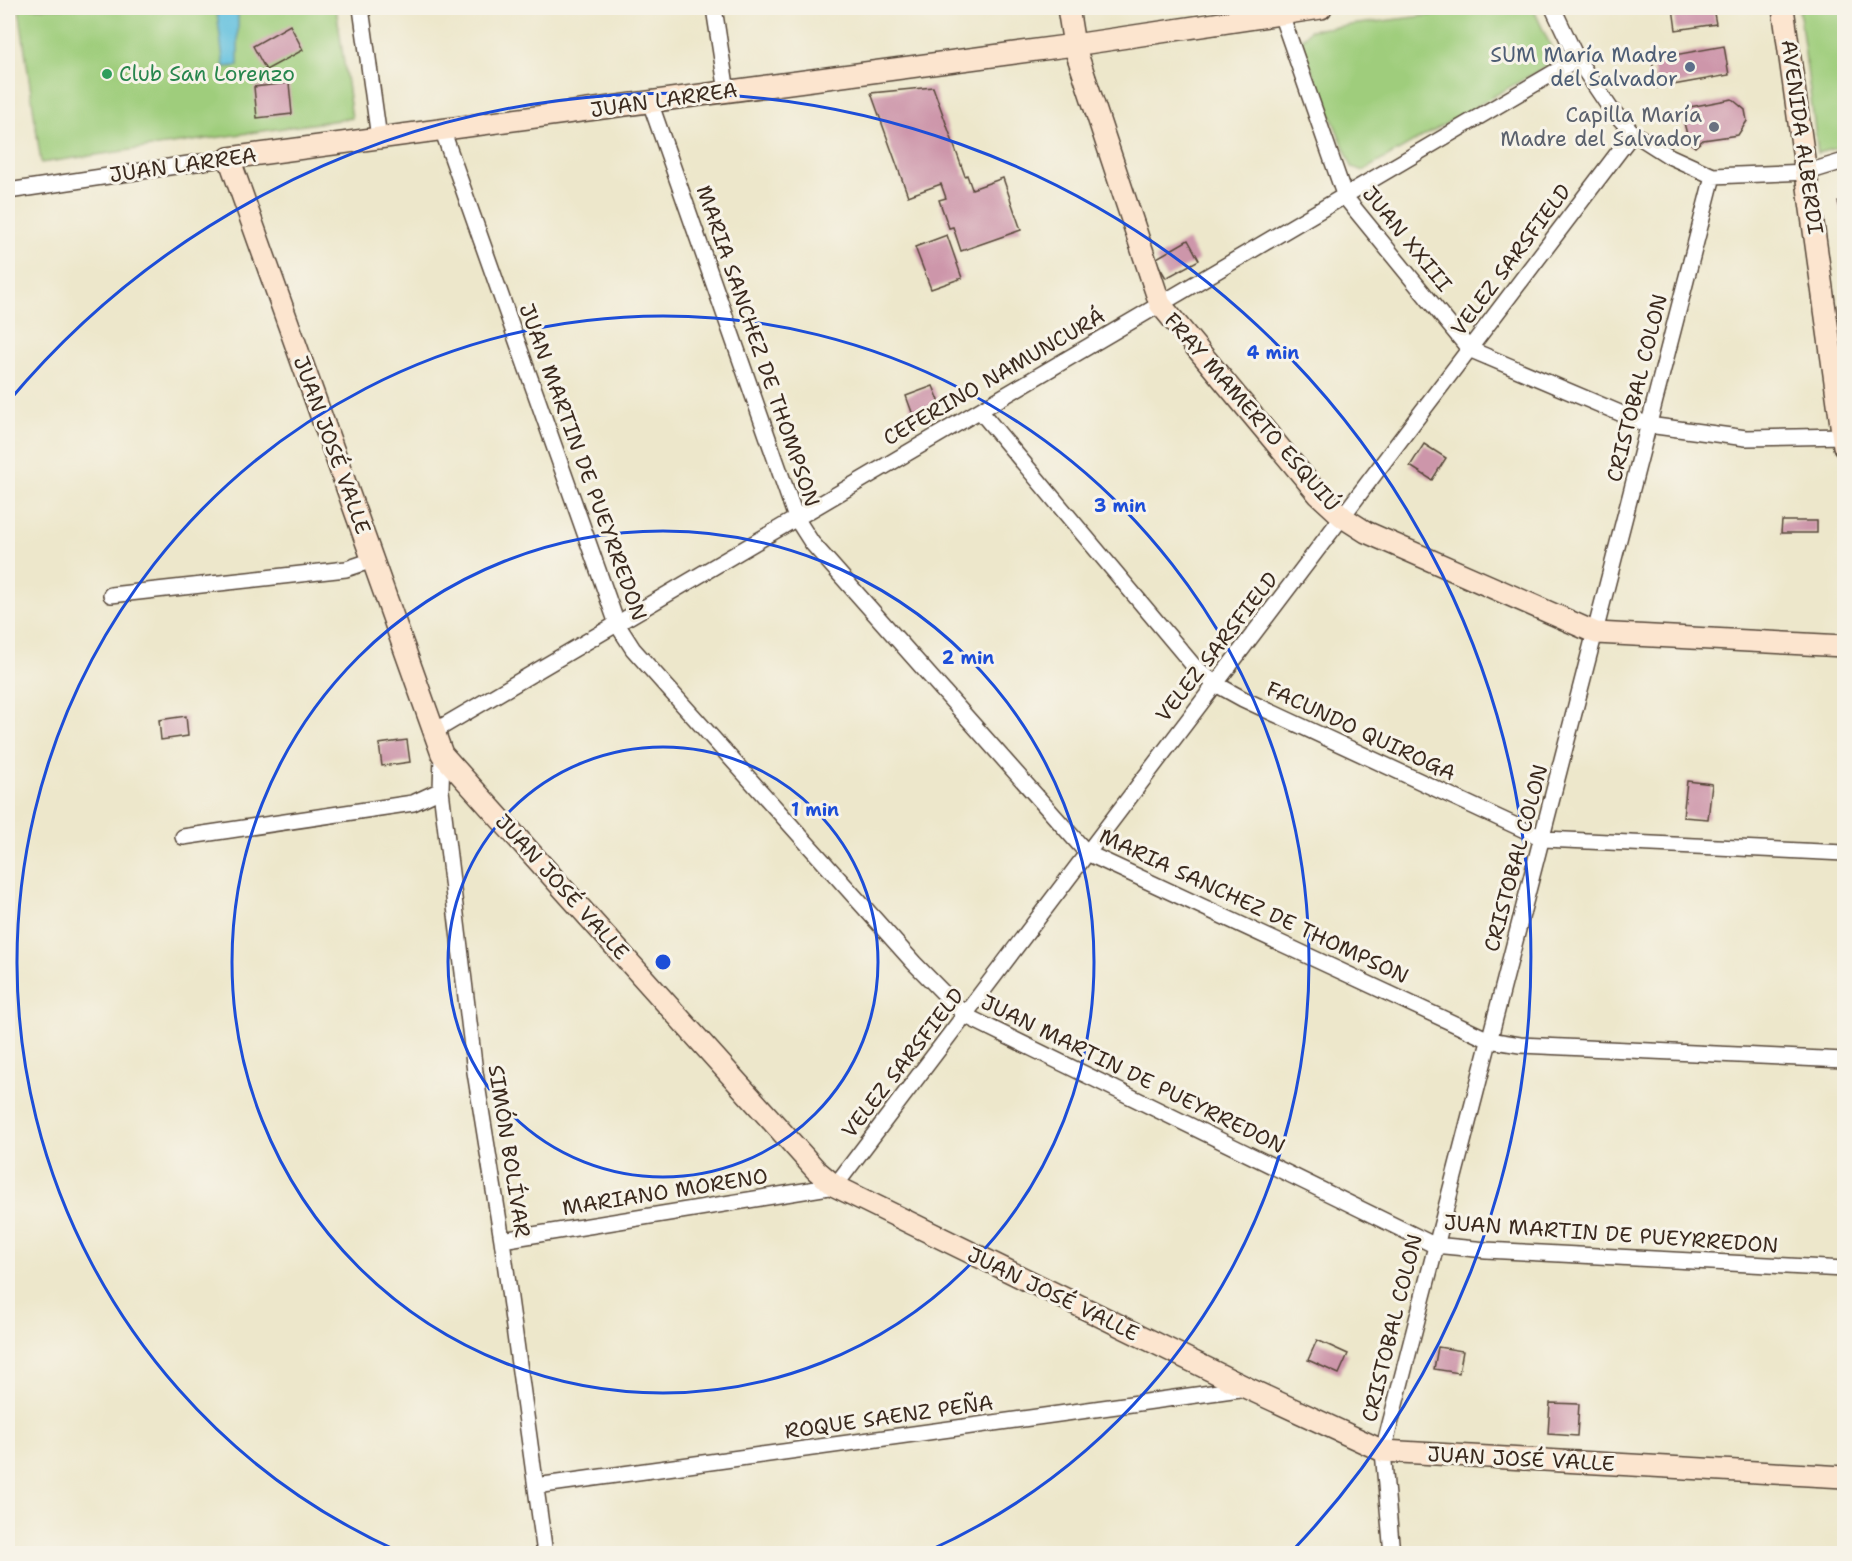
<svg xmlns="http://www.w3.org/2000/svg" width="1852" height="1561" font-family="'Shantell Sans',sans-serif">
  <rect width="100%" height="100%" fill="#f7f3e8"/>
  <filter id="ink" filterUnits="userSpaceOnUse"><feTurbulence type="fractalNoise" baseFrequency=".0167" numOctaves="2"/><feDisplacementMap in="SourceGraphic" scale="12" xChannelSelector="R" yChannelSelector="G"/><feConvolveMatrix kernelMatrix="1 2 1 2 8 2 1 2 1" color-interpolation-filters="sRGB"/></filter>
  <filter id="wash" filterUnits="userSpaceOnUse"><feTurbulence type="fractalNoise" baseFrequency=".008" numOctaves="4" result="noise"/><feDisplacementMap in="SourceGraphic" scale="24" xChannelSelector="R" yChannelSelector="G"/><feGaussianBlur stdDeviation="1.35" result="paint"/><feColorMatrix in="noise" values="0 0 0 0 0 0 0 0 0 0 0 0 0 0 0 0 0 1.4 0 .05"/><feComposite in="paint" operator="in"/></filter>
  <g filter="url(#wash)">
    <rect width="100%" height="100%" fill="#ede7cb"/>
    <path fill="#9fcd7b" stroke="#6d7c4c" stroke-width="1.5" d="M 19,8 L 336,8 L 352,118 L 41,163 Z
      M 1488,8 L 1533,8 L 1557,60 L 1363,171 L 1352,167 L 1300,41 L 1310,30 Z
      M 1799,8 L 1844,8 L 1844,146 L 1818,153 Z"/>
    <path fill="#60c0de" stroke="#4e757e" stroke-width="1.5" d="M 238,10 L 238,66 L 224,67 L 217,13 Z"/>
    <g id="blocks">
      <path fill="#cd96aa" d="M 1673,8 L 1713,8 L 1716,24 L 1676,30 Z
        M 290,25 L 303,50 L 266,70 L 253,46 Z
        M 1724,46 L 1729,75 L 1656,88 L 1652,59 Z
        M 289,83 L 292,114 L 257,118 L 254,87 Z
        M 933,87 L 965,176 L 967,175 L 972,189 L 1003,178 L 1021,230 L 961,251 L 953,227 L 949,228 L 939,200 L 946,198 L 941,184 L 908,196 L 871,93 Z
        M 1732,99 L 1745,110 L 1747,121 L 1738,135 L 1703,140 L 1695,147 L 1689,142 L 1683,119 L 1690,107 Z
        M 1844,200 L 1844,219 L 1838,202 Z
        M 947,235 L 962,278 L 931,289 L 915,247 Z
        M 1188,240 L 1199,260 L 1166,278 L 1155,259 Z
        M 933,386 L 941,405 L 913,415 L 906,396 Z
        M 1424,444 L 1446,458 L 1432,480 L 1410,466 Z
        M 1782,521 L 1817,521 L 1817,533 L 1781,533 Z
        M 186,716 L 188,736 L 161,740 L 159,720 Z
        M 407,740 L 410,762 L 382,766 L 379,744 Z
        M 1687,781 L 1712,784 L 1708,819 L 1683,817 Z
        M 1317,1340 L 1348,1354 L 1339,1374 L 1308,1360 Z
        M 1438,1347 L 1463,1351 L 1459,1373 L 1434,1369 Z
        M 1550,1403 L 1579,1404 L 1577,1436 L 1548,1434 Z"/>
    </g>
  </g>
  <g filter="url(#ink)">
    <use href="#blocks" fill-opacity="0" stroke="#564638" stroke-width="1.5"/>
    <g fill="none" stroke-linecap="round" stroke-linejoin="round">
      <g stroke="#564638" stroke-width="18">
        <path id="street" d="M 361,8 L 379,138
          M 714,8 L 727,92
          M 1553,8 L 1577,59 L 1610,108 L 1633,133 L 1669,156 L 1713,176 L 1808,172 L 1844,161
          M 1281,14 L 1345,197 L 1469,349 L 1648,425 L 1746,438 L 1844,436
          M 650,102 L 796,518 L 812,543 L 1087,853 L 1489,1040 L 1520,1045 L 1844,1060
          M 442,129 L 617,624 L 633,649 L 914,963 L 966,1016 L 1434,1245 L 1486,1250 L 1844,1269
          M 8,191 L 229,158
          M 980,411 L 1193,665 L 1214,683 L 1243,699 L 1544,839 L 1844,853
          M 111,595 L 346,569 L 373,560
          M 433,732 L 1577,59
          M 442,754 L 441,790 L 475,1072 L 502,1240 L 545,1554
          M 183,837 L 413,803 L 441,790
          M 502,1240 L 835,1186 L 1633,133
          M 536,1486 L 1247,1388
          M 1392,1554 L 1383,1451 L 1713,176"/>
      </g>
      <g stroke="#564638" stroke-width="24">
        <path id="secondary" d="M 1068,8 L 1074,45 L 1160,304 L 1319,495 L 1344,518 L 1366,532 L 1596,633 L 1844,646
          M 1321,8 L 1074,45 L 229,158 L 442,754 L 816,1170 L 835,1186 L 1247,1388 L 1383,1451 L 1844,1477
          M 1783,8 L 1844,446"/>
      </g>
      <use href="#street" stroke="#fff" stroke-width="15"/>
      <use href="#secondary" stroke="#fce5cf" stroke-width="21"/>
    </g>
  </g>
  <g fill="none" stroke="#1d4ed8" stroke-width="3">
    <circle cx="663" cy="962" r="215"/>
    <circle cx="663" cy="962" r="431"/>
    <path d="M400 1552A646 646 0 1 1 926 1552"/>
    <path d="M8 402A862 862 0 1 1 1293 1550"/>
  </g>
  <circle fill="#5c6f8a" stroke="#f7f3e8" stroke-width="2" cx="1690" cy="67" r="6"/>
  <circle fill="#2e9e5b" stroke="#f7f3e8" stroke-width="2" cx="107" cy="74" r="6"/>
  <circle fill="#6b7280" stroke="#f7f3e8" stroke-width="2" cx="1714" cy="127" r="6"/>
  <g text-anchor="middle" stroke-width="6" stroke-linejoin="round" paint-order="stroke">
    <g font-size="21" fill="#4e5e75" stroke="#f7f3e8" text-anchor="end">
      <text x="1678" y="62">SUM María Madre<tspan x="1678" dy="24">del Salvador</tspan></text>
    </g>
    <g font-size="21" fill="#27864d" stroke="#f7f3e8" text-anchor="start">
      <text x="119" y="81">Club San Lorenzo</text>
    </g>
    <g font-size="21" fill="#3b2a1e" stroke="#f7f3e8">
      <text transform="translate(664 100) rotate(-8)" y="7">JUAN LARREA</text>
      <text transform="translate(1802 137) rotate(82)" y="7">AVENIDA ALBERDI</text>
      <text transform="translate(183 165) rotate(-8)" y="7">JUAN LARREA</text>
      <text transform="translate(1407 239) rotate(51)" y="7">JUAN XXIII</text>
      <text transform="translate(1511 260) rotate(-53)" y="7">VELEZ SARSFIELD</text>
      <text transform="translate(758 346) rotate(71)" y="7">MARIA SANCHEZ DE THOMPSON</text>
      <text transform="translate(994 377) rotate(-30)" y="7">CEFERINO NAMUNCURÁ</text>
      <text transform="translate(1637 388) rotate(-76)" y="7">CRISTOBAL COLON</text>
      <text transform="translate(1252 412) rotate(49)" y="7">FRAY MAMERTO ESQUIÚ</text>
      <text transform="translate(332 445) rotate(70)" y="7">JUAN JOSÉ VALLE</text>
      <text transform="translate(583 462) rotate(70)" y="7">JUAN MARTIN DE PUEYRREDON</text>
      <text transform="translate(1217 647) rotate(-52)" y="7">VELEZ SARSFIELD</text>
      <text transform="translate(1361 731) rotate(25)" y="7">FACUNDO QUIROGA</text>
      <text transform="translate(1516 858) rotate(-75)" y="7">CRISTOBAL COLON</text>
      <text transform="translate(562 887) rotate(48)" y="7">JUAN JOSÉ VALLE</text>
      <text transform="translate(1254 906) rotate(25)" y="7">MARIA SANCHEZ DE THOMPSON</text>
      <text transform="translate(903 1063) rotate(-52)" y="7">VELEZ SARSFIELD</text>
      <text transform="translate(1133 1074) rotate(26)" y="7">JUAN MARTIN DE PUEYRREDON</text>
      <text transform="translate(509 1151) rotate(81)" y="7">SIMÓN BOLÍVAR</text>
      <text transform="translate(665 1192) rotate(-9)" y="7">MARIANO MORENO</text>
      <text transform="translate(1611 1234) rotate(4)" y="7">JUAN MARTIN DE PUEYRREDON</text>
      <text transform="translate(1053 1294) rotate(26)" y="7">JUAN JOSÉ VALLE</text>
      <text transform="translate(1392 1328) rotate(-76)" y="7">CRISTOBAL COLON</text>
      <text transform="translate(889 1417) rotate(-8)" y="7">ROQUE SAENZ PEÑA</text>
      <text transform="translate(1521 1459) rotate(3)" y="7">JUAN JOSÉ VALLE</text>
    </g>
    <g font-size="21" fill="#5b616d" stroke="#f7f3e8" text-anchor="end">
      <text x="1702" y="122">Capilla María<tspan x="1702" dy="24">Madre del Salvador</tspan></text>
    </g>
  </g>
  <circle cx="663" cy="962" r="9" fill="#1d4ed8" stroke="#f7f3e8" stroke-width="3"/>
  <g font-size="18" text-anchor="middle" font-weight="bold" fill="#1d4ed8" stroke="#f7f3e8" stroke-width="6" stroke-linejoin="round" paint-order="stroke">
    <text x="1273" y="359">4 min</text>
    <text x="1120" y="512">3 min</text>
    <text x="968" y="664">2 min</text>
    <text x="815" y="816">1 min</text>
  </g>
  <rect width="1852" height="1561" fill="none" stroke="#f7f3e8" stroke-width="30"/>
</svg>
